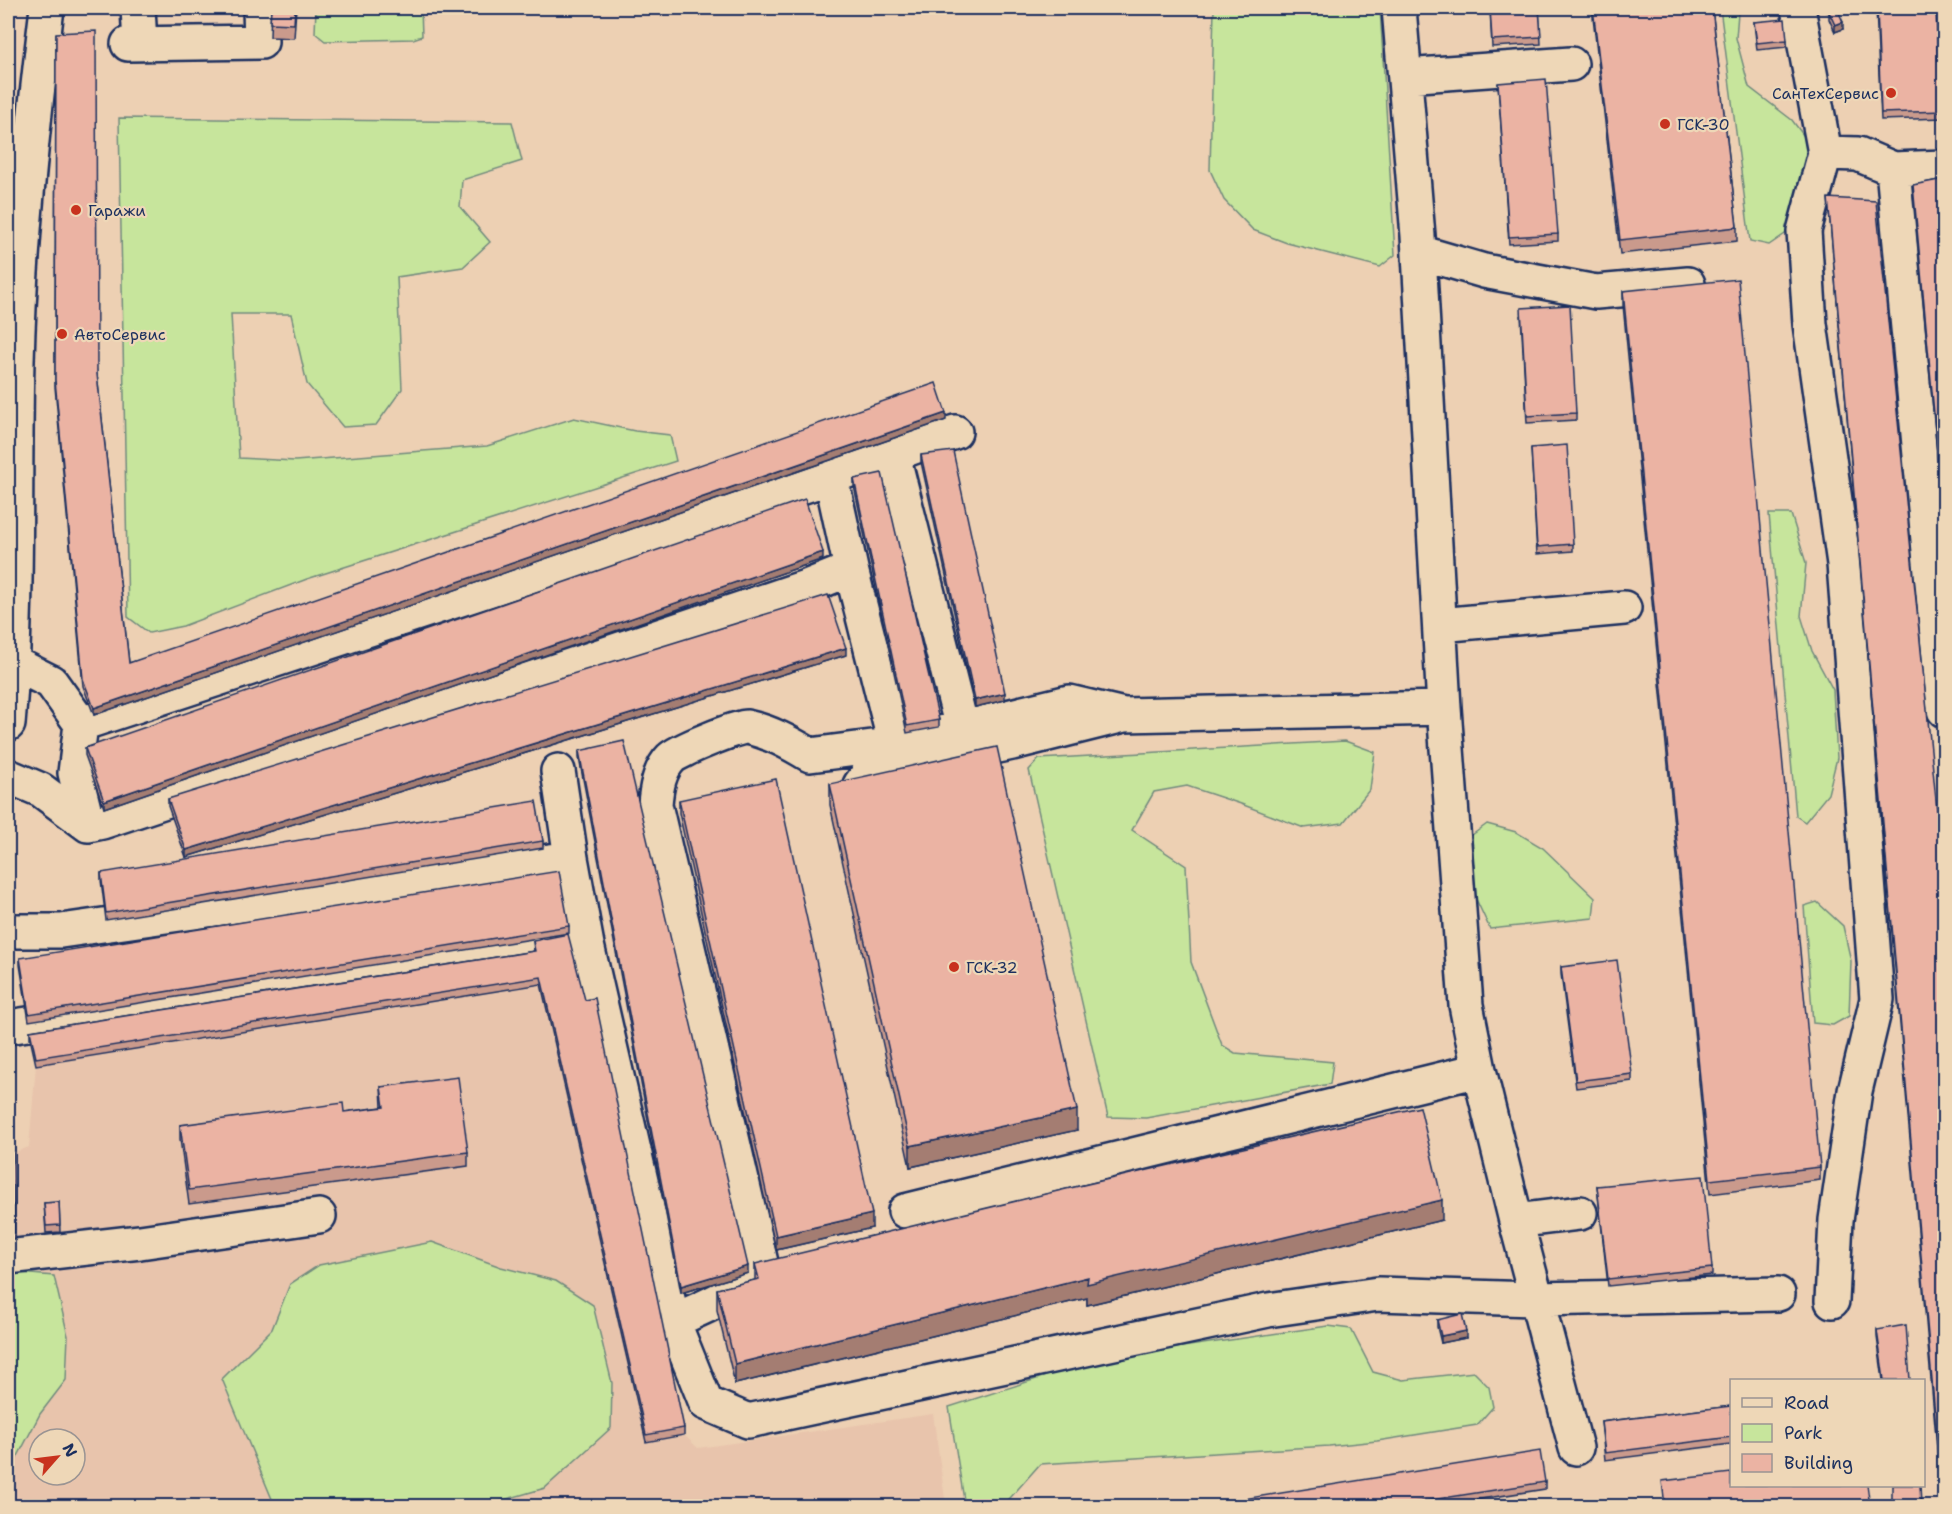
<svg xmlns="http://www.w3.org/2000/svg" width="1952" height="1514" font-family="'Shantell Sans',sans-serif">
  <rect width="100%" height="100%" fill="#edd0b3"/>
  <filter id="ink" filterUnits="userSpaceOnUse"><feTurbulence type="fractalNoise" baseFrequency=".0167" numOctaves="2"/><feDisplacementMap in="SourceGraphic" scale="12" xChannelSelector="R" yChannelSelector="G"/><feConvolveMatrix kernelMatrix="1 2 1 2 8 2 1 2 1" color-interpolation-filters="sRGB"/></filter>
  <g filter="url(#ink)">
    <path fill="#e8c4ac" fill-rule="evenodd" d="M 541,983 L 646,1442 L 684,1435 L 698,1448 L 933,1414 L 946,1506 L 8,1506 L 8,1287 L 42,1285 L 39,1239 L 14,1239 L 13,1153 L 29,1147 L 36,1065 ZM 39,1439 L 75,1439 L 75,1475 L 39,1475 Z"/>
    <path fill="#c7e59c" stroke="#718a7d" stroke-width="1.5" d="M 316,8 L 421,8 L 422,36 L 413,39 L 325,41 L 315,33 Z
      M 1214,8 L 1380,8 L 1395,255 L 1380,267 L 1287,243 L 1253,230 L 1224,200 L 1210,170 Z
      M 1720,8 L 1744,8 L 1738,13 L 1736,38 L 1749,87 L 1792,120 L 1812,147 L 1810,193 L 1785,234 L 1769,245 L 1750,241 Z
      M 119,118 L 512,122 L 522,161 L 462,180 L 460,207 L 490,242 L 463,267 L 397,277 L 402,389 L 376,425 L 343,427 L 307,384 L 291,314 L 231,314 L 239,458 L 295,461 L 487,446 L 574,418 L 635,431 L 670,435 L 676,461 L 307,579 L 183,626 L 149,633 L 128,617 Z
      M 1769,514 L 1791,514 L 1806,563 L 1801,616 L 1812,651 L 1833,690 L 1837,758 L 1828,794 L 1805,822 L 1796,816 Z
      M 1345,741 L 1375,752 L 1370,789 L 1343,823 L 1304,828 L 1241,804 L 1187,786 L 1154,792 L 1132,830 L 1186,866 L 1191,962 L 1222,1045 L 1235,1053 L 1333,1062 L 1330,1084 L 1146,1118 L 1108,1117 L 1029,770 L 1039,759 Z
      M 1487,824 L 1516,832 L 1543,848 L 1595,898 L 1593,918 L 1490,929 L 1475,897 L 1472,835 Z
      M 1817,902 L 1843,926 L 1851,961 L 1849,1016 L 1833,1025 L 1813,1023 L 1804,906 Z
      M 432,1242 L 501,1267 L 556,1281 L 593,1305 L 612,1383 L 611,1428 L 545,1488 L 483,1506 L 283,1506 L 272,1499 L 222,1379 L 272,1329 L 290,1284 L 319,1265 Z
      M 8,1272 L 54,1276 L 68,1336 L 66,1380 L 40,1414 L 16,1460 L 11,1506 L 8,1506 Z
      M 1328,1326 L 1351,1329 L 1373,1372 L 1403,1380 L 1474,1372 L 1489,1387 L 1493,1407 L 1477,1425 L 1377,1441 L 1329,1446 L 1040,1464 L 1003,1506 L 965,1506 L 949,1407 L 1099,1359 Z"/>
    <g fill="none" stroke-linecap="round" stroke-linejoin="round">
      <g stroke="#1b2f5e" stroke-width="38">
        <path id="minor" d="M 138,8 L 140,44
          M 1399,8 L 1418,236 L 1444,708 L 1466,1005 L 1479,1070 L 1516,1221 L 1576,1448
          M 1798,8 L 1825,153 L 1858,154 L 1893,169 L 1944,167
          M 128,44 L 261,42 L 260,8
          M 1405,76 L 1571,64
          M 1825,153 L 1804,231 L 1810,324 L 1844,564 L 1877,999 L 1855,1091 L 1836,1220 L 1832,1301
          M 1893,169 L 1944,710
          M 1419,252 L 1484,271 L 1596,292 L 1688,284
          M 893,455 L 962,728
          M 831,477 L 851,569 L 895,744
          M 1440,625 L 1624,608
          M 13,663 L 51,682 L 81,724 L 75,773 L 88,825
          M 8,724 C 19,604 14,482 17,361 C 20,242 33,125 47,8
          M 81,724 L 831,477 L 955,432
          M 558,771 L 571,858 L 587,945 L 673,1321 L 706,1403 L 748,1421 L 1268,1310 L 1378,1294 L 1536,1299 L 1778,1294
          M 8,776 L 41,790 L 88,825 L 102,822 L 806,587 L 851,569
          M 862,798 L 860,785 L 868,774 L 1012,743 L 1124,715 L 1444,708
          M 8,931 L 61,931 L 571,858
          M 8,1027 L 525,948
          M 905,1211 L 1479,1070
          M 1516,1221 L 1580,1213
          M 8,1257 L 140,1242 L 319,1216
          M 673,1321 C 704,1307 740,1294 762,1267 L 655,805 C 656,789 659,770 671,758 C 677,751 739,726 747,727 C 770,732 790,743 810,755 L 895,744 L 1069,702 L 1124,715"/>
      </g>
      <use href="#minor" stroke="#eed7b7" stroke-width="33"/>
    </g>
    <path fill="#ca9a8c" stroke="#1b2f5e" stroke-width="1.5" d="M 271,8 L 296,8 L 294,38 L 270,37 Z
      M 1490,8 L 1539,8 L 1541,44 L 1492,47 Z
      M 1592,8 L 1712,8 L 1737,227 L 1737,241 L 1620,254 Z
      M 1876,8 L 1938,60 L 1944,59 L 1944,118 L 1881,120 Z
      M 1829,12 L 1843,29 L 1835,32 L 1829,19 Z
      M 1754,22 L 1787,40 L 1787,47 L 1757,50 Z
      M 56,33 L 97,374 L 129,663 L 946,420 L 94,715 L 83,686 L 55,387 Z
      M 1498,83 L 1558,234 L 1558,241 L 1509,244 Z
      M 1944,179 L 1944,529 L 1913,192 L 1913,185 Z
      M 1828,198 L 1944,1506 L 1942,1506 Z
      M 1623,291 L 1820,1167 L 1820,1180 L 1710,1194 L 1623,305 Z
      M 1521,315 L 1576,413 L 1576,420 L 1527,423 Z
      M 1531,448 L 1573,544 L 1573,551 L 1537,554 Z
      M 921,455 L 1005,700 L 975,707 L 921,462 Z
      M 854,479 L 939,720 L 939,727 L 907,733 L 854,486 Z
      M 823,559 L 104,808 L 85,755 L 85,748 Z
      M 846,655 L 186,857 L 168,806 L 168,799 Z
      M 579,751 L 748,1273 L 681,1293 L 579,758 Z
      M 830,784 L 1077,1130 L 910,1167 L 830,805 Z
      M 679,800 L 872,1228 L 776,1250 L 679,813 Z
      M 543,841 L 543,848 L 106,920 L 101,880 L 101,873 Z
      M 569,926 L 569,933 L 29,1021 L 20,965 L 20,958 Z
      M 533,941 L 684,1428 L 684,1435 L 646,1442 L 541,984 L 36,1065 L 30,1038 L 30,1031 L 534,951 Z
      M 1561,967 L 1632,1074 L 1632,1081 L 1576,1088 L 1561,974 Z
      M 381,1087 L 468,1152 L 468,1166 L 189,1204 L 180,1139 L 180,1125 L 344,1112 L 382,1107 Z
      M 8,1146 L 13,1146 L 14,1239 L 8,1239 Z
      M 1597,1186 L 1712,1268 L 1712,1275 L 1608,1286 Z
      M 59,1202 L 60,1232 L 46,1233 L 44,1203 Z
      M 1442,1220 L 1087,1305 L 1087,1298 L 735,1384 L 717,1310 L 717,1289 L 755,1280 L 755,1264 Z
      M 1437,1320 L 1466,1338 L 1441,1343 L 1437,1327 Z
      M 1877,1330 L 1910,1380 L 1883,1380 L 1877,1337 Z
      M 1731,1406 L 1731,1444 L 1605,1460 L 1601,1422 Z
      M 1545,1482 L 1545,1489 L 1436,1506 L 1201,1506 Z"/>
    <path fill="#a47d72" stroke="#1b2f5e" stroke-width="1.5" d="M 1827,8 L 1837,8 L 1827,12 Z
      M 1843,22 L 1843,29 L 1835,32 L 1835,25 Z
      M 946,413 L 946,420 L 94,715 L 94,708 Z
      M 823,552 L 823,559 L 104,808 L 104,801 Z
      M 846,648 L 846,655 L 186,857 L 186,850 Z
      M 1005,693 L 1005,700 L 975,707 L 975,700 Z
      M 1077,1110 L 1077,1130 L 910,1167 L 910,1146 Z
      M 1442,1200 L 1442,1220 L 1087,1305 L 1087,1298 L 735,1384 L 735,1364 L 1088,1277 Z
      M 872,1214 L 872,1228 L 776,1250 L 776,1236 Z
      M 748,1266 L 748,1273 L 681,1293 L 681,1286 Z
      M 1466,1331 L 1466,1338 L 1441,1343 L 1441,1336 Z"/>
    <path fill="#ebb3a3" stroke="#1b2f5e" stroke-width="1.5" d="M 271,8 L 295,8 L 294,24 L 270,23 Z
      M 1490,8 L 1539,8 L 1541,37 L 1492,40 Z
      M 1593,8 L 1712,8 L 1737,227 L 1620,240 Z
      M 1837,8 L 1843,22 L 1835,25 L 1829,12 Z
      M 1877,8 L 1936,8 L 1938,60 L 1944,59 L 1944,111 L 1881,113 Z
      M 1785,19 L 1787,40 L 1757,43 L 1754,22 Z
      M 96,31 L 97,374 L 129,663 L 936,383 L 946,413 L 94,708 L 83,679 L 55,380 L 56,33 Z
      M 1546,79 L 1558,234 L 1509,237 L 1498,83 Z
      M 1944,179 L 1944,522 L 1913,185 Z
      M 1828,198 L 1876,201 L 1944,880 L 1944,1506 L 1943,1506 Z
      M 1738,279 L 1820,1167 L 1710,1180 L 1623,291 Z
      M 1570,305 L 1576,413 L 1527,416 L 1521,308 Z
      M 1567,445 L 1573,544 L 1537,547 L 1531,448 Z
      M 953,451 L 1005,693 L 975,700 L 921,455 Z
      M 882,473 L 939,720 L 907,726 L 854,479 Z
      M 805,499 L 823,552 L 104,801 L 85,748 Z
      M 828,595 L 846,648 L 186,850 L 168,799 Z
      M 624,741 L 748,1266 L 681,1286 L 579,751 Z
      M 997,747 L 1077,1110 L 910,1146 L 830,784 Z
      M 776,779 L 872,1214 L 776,1236 L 679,800 Z
      M 536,801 L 543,841 L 106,913 L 101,873 Z
      M 559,871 L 569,926 L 29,1014 L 20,958 Z
      M 568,934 L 585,1000 L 595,998 L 684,1428 L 646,1435 L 541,977 L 36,1058 L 30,1031 L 535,951 L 533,941 Z
      M 1617,960 L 1632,1074 L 1576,1081 L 1561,967 Z
      M 458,1077 L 468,1152 L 189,1190 L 180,1125 L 343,1103 L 344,1112 L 384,1107 L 381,1087 Z
      M 1420,1107 L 1442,1200 L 1087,1284 L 1088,1277 L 735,1364 L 717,1289 L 759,1279 L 755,1264 L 1066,1189 Z
      M 8,1146 L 13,1146 L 14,1232 L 8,1232 Z
      M 1703,1176 L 1712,1268 L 1608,1279 L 1597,1186 Z
      M 59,1202 L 60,1225 L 46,1226 L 44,1203 Z
      M 1462,1314 L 1466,1331 L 1441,1336 L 1437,1320 Z
      M 1906,1325 L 1910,1380 L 1884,1380 L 1877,1330 Z
      M 1731,1406 L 1731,1437 L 1605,1453 L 1601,1422 Z
      M 1540,1451 L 1545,1482 L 1393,1506 L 1201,1506 Z
      M 1731,1473 L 1731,1485 L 1867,1485 L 1870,1506 L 1665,1506 L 1662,1481 Z
      M 1892,1485 L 1920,1485 L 1921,1506 L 1892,1506 Z
      M 1477,1505 L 1477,1506 L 1459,1506 Z"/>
  </g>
  <g fill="#c8321e" stroke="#eed7b7" stroke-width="2">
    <circle cx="1891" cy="93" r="6"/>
    <circle cx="1665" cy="124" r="6"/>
    <circle cx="76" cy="210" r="6"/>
    <circle cx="62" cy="334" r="6"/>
    <circle cx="954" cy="967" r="6"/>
  </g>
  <g text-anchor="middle" stroke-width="4.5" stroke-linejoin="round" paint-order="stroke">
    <g font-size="16" fill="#1b2f5e" stroke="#eed7b7" text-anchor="start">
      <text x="1879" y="99" text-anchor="end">СанТехСервис</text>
      <text x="1677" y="130">ГСК-30</text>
      <text x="88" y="216">Гаражи</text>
      <text x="74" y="340">АвтоСервис</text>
      <text x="966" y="973">ГСК-32</text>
    </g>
  </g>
  <rect width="1952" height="1514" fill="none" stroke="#eed7b7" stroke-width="30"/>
  <rect x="15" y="15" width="1922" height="1484" fill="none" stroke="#1b2f5e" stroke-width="2" filter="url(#ink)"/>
  <rect x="1730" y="1379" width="195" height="108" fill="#eed7b7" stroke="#9a9493" stroke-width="1.5"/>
  <rect x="1742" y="1398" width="30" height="9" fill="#eed7b7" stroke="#9a9493" stroke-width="1.5"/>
  <text x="1784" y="1409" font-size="18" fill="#1b2f5e">Road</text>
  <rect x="1742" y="1424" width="30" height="18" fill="#c7e59c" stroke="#9a9493" stroke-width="1.5"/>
  <text x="1784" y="1439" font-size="18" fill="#1b2f5e">Park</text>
  <rect x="1742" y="1454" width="30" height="18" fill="#ebb3a3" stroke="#9a9493" stroke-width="1.5"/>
  <text x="1784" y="1469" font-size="18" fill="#1b2f5e">Building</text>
  <g transform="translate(57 1457) rotate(62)"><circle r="28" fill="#eed7b7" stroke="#9a9493" stroke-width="1.5"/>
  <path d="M0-4.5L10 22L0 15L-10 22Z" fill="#c8321e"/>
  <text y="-9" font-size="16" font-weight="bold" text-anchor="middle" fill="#1b2f5e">N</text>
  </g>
</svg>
